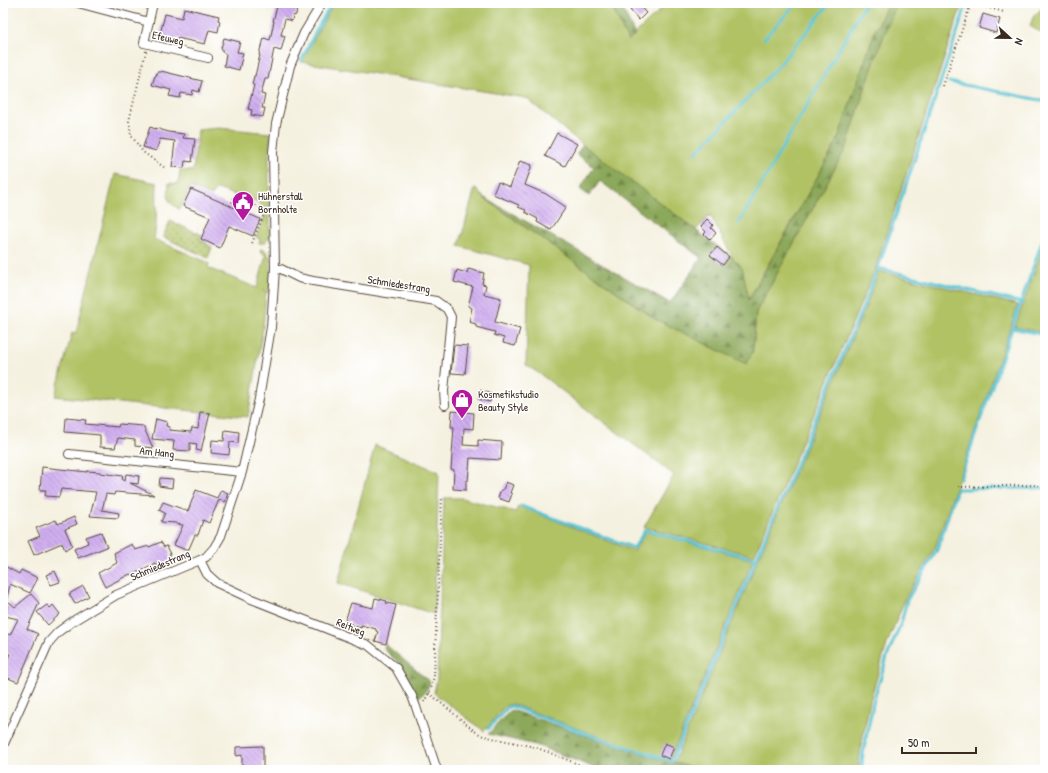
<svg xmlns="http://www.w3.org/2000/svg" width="1048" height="773" font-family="'Patrick Hand',sans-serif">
  <defs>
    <pattern id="forest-firs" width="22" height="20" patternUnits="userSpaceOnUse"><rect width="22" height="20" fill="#8ca85a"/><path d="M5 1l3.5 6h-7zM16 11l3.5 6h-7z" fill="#74894a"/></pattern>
    <pattern id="garden-dots" width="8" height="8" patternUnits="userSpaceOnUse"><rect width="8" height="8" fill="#b1c265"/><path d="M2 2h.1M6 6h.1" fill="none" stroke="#919e53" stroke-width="1.8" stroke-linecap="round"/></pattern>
    <pattern id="building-back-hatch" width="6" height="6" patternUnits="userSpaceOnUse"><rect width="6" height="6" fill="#d0aef0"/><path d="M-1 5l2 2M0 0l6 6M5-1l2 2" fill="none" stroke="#aa8ec2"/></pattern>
  </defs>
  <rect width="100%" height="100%" fill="#fff"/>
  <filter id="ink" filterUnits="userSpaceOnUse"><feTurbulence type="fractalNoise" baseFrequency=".025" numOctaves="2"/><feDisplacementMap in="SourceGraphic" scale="8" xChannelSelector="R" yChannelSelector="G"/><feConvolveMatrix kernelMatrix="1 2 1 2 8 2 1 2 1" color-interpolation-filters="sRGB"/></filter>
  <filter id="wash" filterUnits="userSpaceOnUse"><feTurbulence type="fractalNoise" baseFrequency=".012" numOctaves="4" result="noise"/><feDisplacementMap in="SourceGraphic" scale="16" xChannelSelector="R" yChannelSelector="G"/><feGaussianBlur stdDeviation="0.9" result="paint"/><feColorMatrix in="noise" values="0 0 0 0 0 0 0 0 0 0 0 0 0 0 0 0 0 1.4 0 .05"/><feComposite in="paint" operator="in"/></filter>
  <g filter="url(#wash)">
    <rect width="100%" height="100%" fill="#f5f1e0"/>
    <path fill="#b1c265" stroke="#767642" d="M 334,3 L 610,3 L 628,40 L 668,3 L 888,3 L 875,31 L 837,142 L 748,300 L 742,267 L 733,258 L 710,215 L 696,230 L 583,145 L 526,98 L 302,62 L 318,31 Z
      M 897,3 L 962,3 L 962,4 L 875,270 L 754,556 L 644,527 L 674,475 L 540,374 L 526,365 L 529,265 L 459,246 L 475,188 L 483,197 L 655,319 L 753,351 L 756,312 L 847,146 L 865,88 L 884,35 Z
      M 1041,9 L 1045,10 L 1045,33 L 1036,30 L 1030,26 L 1033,17 Z
      M 218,128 L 271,133 L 269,154 L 269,210 L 264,209 L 258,202 L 239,195 L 237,196 L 218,189 L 214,191 L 212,196 L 190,187 L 182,206 L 179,209 C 166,201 168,197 169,183 L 178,184 L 180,170 L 193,171 L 198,130 Z
      M 115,174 L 157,183 L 156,225 L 154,239 L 209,263 L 208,268 L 257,288 L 266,255 L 259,251 L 261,249 L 266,251 L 271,259 L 270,293 L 262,290 L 266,292 L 263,328 L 248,417 L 55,396 L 72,333 L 76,333 Z
      M 266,214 L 270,217 L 270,236 L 266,242 L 262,243 L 259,243 L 260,239 L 256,237 Z
      M 1045,241 L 1045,333 L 1015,327 Z
      M 879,271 L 1018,305 L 935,548 L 905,599 L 887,644 L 871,697 L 861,746 L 859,762 L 859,770 L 702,770 L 674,763 L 759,557 L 865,308 Z
      M 375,445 L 439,472 L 434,614 L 338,583 Z
      M 444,498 L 461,498 L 516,512 L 518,506 L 634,551 L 646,531 L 753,560 L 670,760 L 589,733 L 512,704 L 505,706 L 484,731 L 434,693 L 437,678 Z"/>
    <path fill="url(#forest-firs)" stroke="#64693c" d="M 610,3 L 620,3 L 635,35 L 628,41 Z
      M 888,3 L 897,3 L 884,35 L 865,88 L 847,146 L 756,312 L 753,351 L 746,364 L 655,319 L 483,197 L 670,303 L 701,258 L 600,181 L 589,196 L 580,189 L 594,167 L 576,154 L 583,145 L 733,258 L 742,267 L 749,300 L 837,142 L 875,31 Z
      M 385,644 L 430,682 C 427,690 426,693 418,697 L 401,665 L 384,649 Z
      M 511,710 C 574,731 637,754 702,770 L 600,770 L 536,745 L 488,734 Z"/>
    <path fill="url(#garden-dots)" stroke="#767642" d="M 170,221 L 202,235 L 200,240 L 207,243 L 206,244 L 212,247 L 208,258 L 163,237 Z"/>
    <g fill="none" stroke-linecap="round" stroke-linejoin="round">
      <path stroke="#5ac5d3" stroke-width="3" d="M 965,9 L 878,268 L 1022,303
        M 764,39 L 796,3
        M 301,61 L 316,31 L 332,3
        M 949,82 L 1045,101
        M 696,153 L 781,63 L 830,3
        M 739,223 L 866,3
        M 1012,328 L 1045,335
        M 960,479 L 1045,233
        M 521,506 L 634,548 L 645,530 L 756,559
        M 488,729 L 507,708 L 511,706 L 587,734 L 672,761 L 756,559 L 863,307 L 878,268
        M 862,770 L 862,761 L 864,748 L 874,699 L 887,657 L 901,623 L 907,600 L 937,550 L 957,489 L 1045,488"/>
    </g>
    <g id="blocks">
      <path fill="url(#building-back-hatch)" d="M 278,3 L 295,3 L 297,7 L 296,15 L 293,16 L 292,21 L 285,19 L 281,35 L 285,36 L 281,51 L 274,49 L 268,79 L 265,79 L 261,94 L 265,95 L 262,108 L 265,108 L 263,117 L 251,115 L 252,110 L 248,109 L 254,85 L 252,84 L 254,76 L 255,76 L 260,55 L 259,55 L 261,46 L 262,46 L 264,38 L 270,40 L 274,21 L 273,21 Z
        M 637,3 L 646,13 L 639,20 L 630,10 Z
        M 184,8 L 219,16 L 218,20 L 220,21 L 218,32 L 209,30 L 205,44 L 177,38 L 177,40 L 163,37 L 163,34 L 160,34 L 165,14 L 182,18 Z
        M 983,14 L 1000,19 L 996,33 L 979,28 Z
        M 224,38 L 240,42 L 237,52 L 243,53 L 239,70 L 224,66 L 226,54 L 222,52 L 222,50 L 221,48 Z
        M 161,71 L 202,81 L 199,92 L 193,90 L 192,95 L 181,93 L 180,98 L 169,96 L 171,90 L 152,85 L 155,76 L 156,76 L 157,72 L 161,72 Z
        M 150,127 L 156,129 L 156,128 L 168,132 L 184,134 L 183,138 L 195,139 L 192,162 L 185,161 L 184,168 L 172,167 L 175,141 L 160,139 L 156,151 L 143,147 Z
        M 557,133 L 577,144 L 565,166 L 545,156 Z
        M 520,161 L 532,165 L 525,185 L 546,194 L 566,207 L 551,230 L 537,222 L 538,219 L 525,212 L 526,210 L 518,207 L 519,205 L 493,194 L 498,182 L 510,187 Z
        M 191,189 L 260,219 L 253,236 L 229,226 L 220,248 L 201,239 L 210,217 L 183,206 Z
        M 707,219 L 713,225 L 711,228 L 716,233 L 710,240 L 704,234 L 706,232 L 701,226 Z
        M 717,247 L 729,257 L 723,265 L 710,255 Z
        M 468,269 L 484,273 L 482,284 L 486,285 L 484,294 L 501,298 L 495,322 L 520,329 L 515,346 L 503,343 L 504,338 L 494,335 L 495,332 L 476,327 L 476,324 L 469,322 L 472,308 L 468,306 L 473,287 L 454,282 L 457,270 L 467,273 Z
        M 454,345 L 468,346 L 465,374 L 451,373 Z
        M 480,390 L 492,394 L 490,402 L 478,399 Z
        M 452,411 L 474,413 L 473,429 L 464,428 L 463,445 L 478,446 L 478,440 L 502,442 L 501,460 L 470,458 L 468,481 L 466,480 L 466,490 L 453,489 L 454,470 L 451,469 L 454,427 L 451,427 Z
        M 200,412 L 210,413 L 201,451 L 196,450 L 197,444 L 190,443 L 190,451 L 173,450 L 174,441 L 152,439 L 156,419 L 167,422 L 166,426 L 170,427 L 169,430 L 191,432 L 192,428 L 198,429 Z
        M 66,418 L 86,420 L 85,424 L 118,427 L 119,424 L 143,426 L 153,448 L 135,446 L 135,440 L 118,438 L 115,448 L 100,447 L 100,435 L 65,432 Z
        M 225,430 L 239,432 L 238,443 L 230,442 L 229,455 L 211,453 L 212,440 L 224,441 Z
        M 42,467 L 87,472 L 87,471 L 100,472 L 100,473 L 123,476 L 122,479 L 125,481 L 126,474 L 139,476 L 138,484 L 130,483 L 154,495 L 115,492 L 114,495 L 106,494 L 102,510 L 119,513 L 118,518 L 90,516 L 96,492 L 61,489 L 59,497 L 45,496 L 46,490 L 40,490 Z
        M 160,478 L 173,479 L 172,488 L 159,486 Z
        M 506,482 L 513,485 L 510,493 L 512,494 L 509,502 L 498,498 L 501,490 L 503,490 Z
        M 196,490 L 217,498 L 221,490 L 228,493 L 225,502 L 219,500 L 209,523 L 203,520 L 198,535 L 195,535 L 188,551 L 174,545 L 183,525 L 176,524 L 176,523 L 161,522 L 165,513 L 159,510 L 163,502 L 188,511 Z
        M 74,517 L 77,524 L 65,529 L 72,545 L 65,550 L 62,543 L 34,555 L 28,541 L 40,536 L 36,528 L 56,520 L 58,524 Z
        M 101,532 L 107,547 L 78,558 L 74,549 L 88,543 L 86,537 Z
        M 161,542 L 164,547 L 167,546 L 171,554 L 169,554 L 172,560 L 157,567 L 155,563 L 131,575 L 130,574 L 105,587 L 98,573 L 117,563 L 114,553 L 132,544 L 135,550 L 149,546 L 149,547 Z
        M 3,565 L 19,574 L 21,570 L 38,578 L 30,593 L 10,584 L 6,602 L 3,602 Z
        M 55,571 L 60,582 L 51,585 L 46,575 Z
        M 83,586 L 89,596 L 75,604 L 69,594 Z
        M 31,594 L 39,603 L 27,629 L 38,634 L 18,682 L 3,676 L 3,670 L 10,654 L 3,651 L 3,632 L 10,635 L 18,619 L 5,616 L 9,602 L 15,607 Z
        M 375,598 L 387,601 L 386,603 L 396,605 L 386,644 L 375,641 L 378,632 L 376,631 L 376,629 L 361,625 L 361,628 L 351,625 L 351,623 L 345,621 L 351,603 L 373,608 Z
        M 47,605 L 50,608 L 53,605 L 60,614 L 48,625 L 37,612 Z
        M 665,743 L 674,747 L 669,759 L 660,755 Z
        M 263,746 L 263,770 L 242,770 L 242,755 L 236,756 L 236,747 Z"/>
    </g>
  </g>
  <g filter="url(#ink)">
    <use href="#blocks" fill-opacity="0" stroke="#57483b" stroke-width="1"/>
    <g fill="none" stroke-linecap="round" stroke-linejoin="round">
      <g stroke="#57483b" stroke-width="10">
        <path id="minor" d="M 78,3 L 149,22
          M 153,3 L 144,43 L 208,58
          M 275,269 L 281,269 L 299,278 L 313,281 L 436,301 L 447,309 L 451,317 L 444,391 L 445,405
          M 69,454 L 242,472
          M 200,560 L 207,574 L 217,583 L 249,598 L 368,645 L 396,668 L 412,696 L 416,707 L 437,770
          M 3,746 L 49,642 L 58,632 L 73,621 L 116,595 L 200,560 L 206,557 L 214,548 L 221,536 L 242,472 L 259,399 L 271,327 L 275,269 L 273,152 L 276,124 L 290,66 L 304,33 L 322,3"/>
      </g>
      <path stroke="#57483b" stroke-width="2" stroke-dasharray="1 3" stroke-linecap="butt" d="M 971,3 L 1004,12
        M 146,51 L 129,121 L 131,135 L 143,152 L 165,168
        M 943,86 L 971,3
        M 230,206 L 234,198 C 247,199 255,203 265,212
        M 252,243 L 265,212 L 266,212
        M 958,487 L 1045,485
        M 429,693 L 476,732 L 483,736 L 535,747 L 593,770
        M 424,702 L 431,689 L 434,676 L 442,497"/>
      <use href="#minor" stroke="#fff" stroke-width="8"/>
    </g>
  </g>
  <defs>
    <g id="civic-pin" transform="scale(1.15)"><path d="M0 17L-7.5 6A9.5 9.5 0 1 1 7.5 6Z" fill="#b5179e" stroke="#fff"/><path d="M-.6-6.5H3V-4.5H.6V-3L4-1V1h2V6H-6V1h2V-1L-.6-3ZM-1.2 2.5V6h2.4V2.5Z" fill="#fff"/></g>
    <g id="shop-pin" transform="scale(1.15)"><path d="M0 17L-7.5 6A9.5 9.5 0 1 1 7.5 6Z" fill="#b5179e" stroke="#fff"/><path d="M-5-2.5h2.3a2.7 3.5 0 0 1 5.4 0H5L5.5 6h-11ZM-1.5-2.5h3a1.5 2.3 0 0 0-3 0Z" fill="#fff"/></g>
  </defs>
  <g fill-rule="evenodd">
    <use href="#civic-pin" x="243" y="202"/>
    <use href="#shop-pin" x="462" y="400"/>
  </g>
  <g text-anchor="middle" stroke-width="3" stroke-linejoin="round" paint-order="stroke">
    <g font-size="11" fill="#3b2a1e" stroke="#fff">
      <text transform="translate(168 38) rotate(13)" y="4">Efeuweg</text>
      <text transform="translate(399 284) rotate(9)" y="4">Schmiedestrang</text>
      <text transform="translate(157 452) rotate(6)" y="4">Am Hang</text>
      <text transform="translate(160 565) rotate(-23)" y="4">Schmiedestrang</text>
      <text transform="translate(351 627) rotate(22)" y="4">Reitweg</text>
    </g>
    <g font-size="11" fill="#3b2a1e" stroke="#fff" text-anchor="start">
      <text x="258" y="200">Hühnerstall<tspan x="258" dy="13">Bornholte</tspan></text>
      <text x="478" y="398">Kosmetikstudio<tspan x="478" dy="13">Beauty Style</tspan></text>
    </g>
  </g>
  <rect width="1048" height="773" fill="none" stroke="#fff" stroke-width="16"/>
  <g transform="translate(1010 38) rotate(112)" stroke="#ffffff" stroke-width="3" paint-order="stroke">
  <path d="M0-3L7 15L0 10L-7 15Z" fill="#3b2a1e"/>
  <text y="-6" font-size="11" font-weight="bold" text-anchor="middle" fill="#3b2a1e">N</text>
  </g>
  <path d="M902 747v6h74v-6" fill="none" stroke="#3b2a1e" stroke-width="2"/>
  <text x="908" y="747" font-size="12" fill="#3b2a1e" stroke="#ffffff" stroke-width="3" paint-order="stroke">50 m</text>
</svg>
